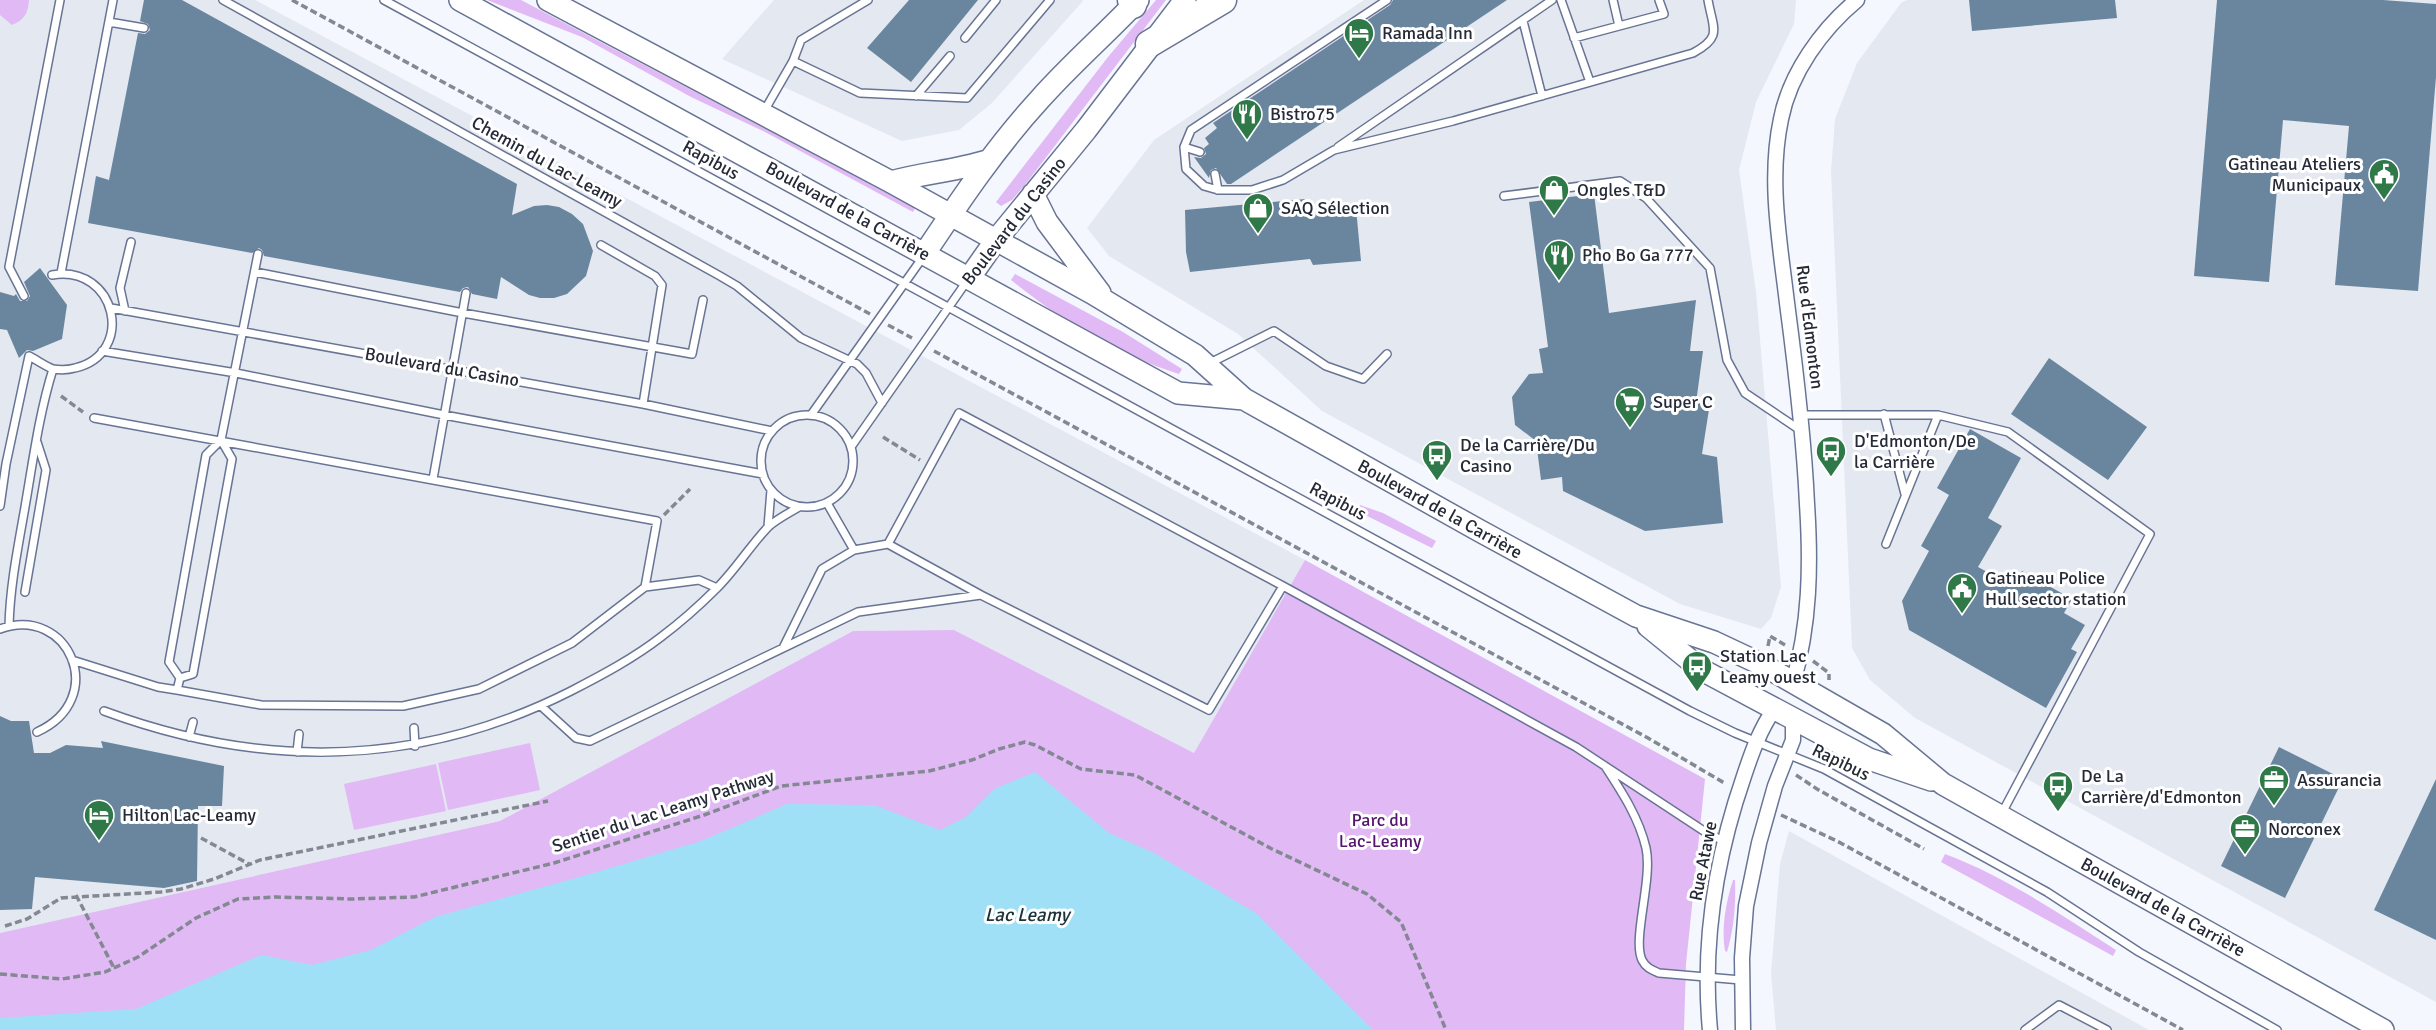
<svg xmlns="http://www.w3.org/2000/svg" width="2436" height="1030" font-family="Signika,sans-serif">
  <rect width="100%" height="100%" fill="#f4f7fe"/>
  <path fill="#e4e8f0" d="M 0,0 L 255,0 L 1305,560 L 1194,753 L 954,630 L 853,631 L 500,821 L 0,933 Z
    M 774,0 L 1082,0 L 1083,1 L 992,103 L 959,130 L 902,141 L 722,59 Z
    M 1364,0 L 1796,0 L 1794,24 L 1756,102 L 1739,170 L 1756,292 L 1781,587 L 1771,618 L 1761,629 L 1680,604 L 1322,411 L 1238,334 L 1109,256 L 1087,228 L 1154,140 Z
    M 1907,0 L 2436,0 L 2436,1002 L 1915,718 L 1870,680 L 1852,648 L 1831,171 L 1835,119 L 1857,63 L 1901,3 Z
    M 1789,831 L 2149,1030 L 1776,1030 L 1771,973 L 1780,864 Z"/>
  <path fill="#e1b9f5" d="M 0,0 L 29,0 C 28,14 24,20 12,25 L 0,15 Z
    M 487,0 L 521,0 L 915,208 L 913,212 L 765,132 L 691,97 L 582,37 Z
    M 1156,0 L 1166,0 L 1028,181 L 1012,200 L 1001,206 L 996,202 L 1108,57 Z
    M 1015,274 L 1123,332 L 1182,369 L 1179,374 C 1119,355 1060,320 1011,280 Z
    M 1360,505 L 1383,513 L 1436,541 L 1432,548 L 1357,511 Z
    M 1305,560 L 1705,779 L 1686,964 L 1684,1030 L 0,1030 L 0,933 L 500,821 L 853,631 L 954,630 L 1194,753 Z
    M 530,743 L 540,790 L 448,810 L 438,763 Z
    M 436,764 L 446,811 L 354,830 L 344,784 Z
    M 1945,854 C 2006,877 2060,914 2116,950 L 2113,956 L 1941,862 Z
    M 1733,880 L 1735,880 C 1736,904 1734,929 1727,952 L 1725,951 C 1721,928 1726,902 1733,880 Z"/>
  <path fill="#a0e0f6" d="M 1035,772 L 1109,833 L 1154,853 L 1256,913 L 1373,1030 L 0,1030 L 0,1018 L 136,1009 L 261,955 L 312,965 L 371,950 L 435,917 L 590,874 L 701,841 L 787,804 L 874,805 L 940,830 L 966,817 L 994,789 Z"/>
  <path fill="#6a869f" d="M 144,0 L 182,0 L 517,184 L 512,215 L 534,206 L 547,205 L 559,207 L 572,214 L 583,224 L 593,251 L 586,276 L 567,294 L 554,298 L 540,298 L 529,295 L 501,277 L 497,299 L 472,294 L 468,287 L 463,288 L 460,292 L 264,256 L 262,250 L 259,248 L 252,253 L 88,223 L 96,176 L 109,180 L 138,33 L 145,34 L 150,30 L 148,24 L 140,21 Z
    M 909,0 L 978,0 L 911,82 L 867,48 Z
    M 1393,0 L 1507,0 L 1231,184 L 1227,184 L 1216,168 L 1211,170 L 1209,178 L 1194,157 L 1201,158 L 1206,154 L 1204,148 L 1209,144 L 1205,138 L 1217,128 L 1213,123 L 1390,5 Z
    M 1969,0 L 2115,0 L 2117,18 L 1972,31 Z
    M 2217,0 L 2383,0 L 2436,4 L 2436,77 L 2418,291 L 2335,285 L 2349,126 L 2283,120 L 2269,282 L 2194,276 Z
    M 1594,194 L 1609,313 L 1696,300 L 1690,351 L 1703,351 L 1696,403 L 1710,403 L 1702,454 L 1717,457 L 1723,523 L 1645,531 L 1563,491 L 1562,477 L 1541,480 L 1536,441 L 1515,425 L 1512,397 L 1529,374 L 1543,373 L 1539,349 L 1548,347 L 1529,202 Z
    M 1305,199 L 1307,212 L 1356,208 L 1361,261 L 1313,265 L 1310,259 L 1190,272 L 1186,252 L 1185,210 Z
    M 40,268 L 67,305 L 62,339 L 33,351 L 27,350 L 19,358 L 7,330 L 0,329 L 0,292 L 14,296 L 16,294 L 20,301 L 27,301 L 30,296 L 24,282 Z
    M 2049,358 L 2147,427 L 2108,480 L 2011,414 Z
    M 1970,429 L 2021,458 L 1988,518 L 2002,526 L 1978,567 L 2013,586 L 2022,571 L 2072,599 L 2064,613 L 2085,625 L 2071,649 L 2077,652 L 2046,708 L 1909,630 L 1902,601 L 1929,551 L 1921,546 L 1949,495 L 1937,488 Z
    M 0,716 L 11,721 L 29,721 L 34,753 L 50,753 L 66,745 L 103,748 L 101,741 L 224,766 L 222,806 L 198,806 L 197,881 L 164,888 L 35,877 L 32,909 L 0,910 Z
    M 2279,747 L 2343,779 L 2285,898 L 2221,866 Z
    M 2436,779 L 2436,940 L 2374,910 Z"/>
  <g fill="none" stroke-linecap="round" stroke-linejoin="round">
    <g stroke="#687493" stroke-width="10">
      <path id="lane" d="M 223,0 L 720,276 L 737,286 L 801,338 L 857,364 L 866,373 L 882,403
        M 384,0 L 1690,711 L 1735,733 L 1824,769 L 2047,892 L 2139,952 L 2277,1030
        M 1387,0 L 1191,130 L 1184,147 L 1186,169 L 1204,186 L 1218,190 L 1252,190 L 1283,180 L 1334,150 L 1453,121 L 1693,53 C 1723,37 1713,29 1708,0
        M 1561,0 L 1590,82
        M 1613,0 L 1619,26
        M 1523,21 L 1542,96
        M 109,22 L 144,28
        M 965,38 L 996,0
        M 1574,38 L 1664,14 L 1659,0
        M 793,61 L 860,93 L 967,98 L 1050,0
        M 916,96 L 950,56
        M 763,113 L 793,61 L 801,40 L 868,0
        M 1184,147 L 1200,152
        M 1338,147 L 1552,0
        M 1215,174 L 1218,190
        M 1504,196 L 1620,181 L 1646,198 L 1710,268 L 1727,360 L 1745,393 L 1800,430
        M 601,245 L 655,276 L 662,285 L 643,404
        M 255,272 L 463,313 L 692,354 L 703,300
        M 61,273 L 113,0
        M 24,296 L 9,267 L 60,0
        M 111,308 L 643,404 L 772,431
        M 125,311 L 120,288 L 131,242
        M 102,351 L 236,373 L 444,415 L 763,474
        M 1208,364 L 1274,331 L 1326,366 L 1363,379 L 1387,354
        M 1884,414 L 1905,494
        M 811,415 L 923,257
        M 1802,415 L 1938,415 L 2008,432 L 2150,534 L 2002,813
        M761 461a46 46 0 1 1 92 0a46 46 0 1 1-92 0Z
        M 94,418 L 657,521 L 645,587 L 572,643 L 479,689 L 412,704 L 403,706 L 261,705 L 177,690
        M 851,447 L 967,281
        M 433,479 L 466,293
        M 827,503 L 854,550
        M 0,506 L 6,464 L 29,356 C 37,360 45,366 53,369 C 60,370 68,370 75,368 C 136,354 117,264 52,275
        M 768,527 L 771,490
        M 888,544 L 959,413 L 1283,586 L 1576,747 L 1710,835 L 1725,841
        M 1886,544 L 1938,415
        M 645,587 L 699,580 L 717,588
        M 25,592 L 46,470 L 37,442
        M 9,626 C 10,586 18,547 25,507 C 33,461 39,414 53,369
        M 0,629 C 69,604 110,699 37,732
        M 783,648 L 822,569 L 854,550 L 888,544 L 981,595
        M 72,660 L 158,687 L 177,690 L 180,678 L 169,662 L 206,455 L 221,440 L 258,254
        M 180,678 L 193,674 L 232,459 L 221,440
        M 541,706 L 576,738 L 590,741 L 858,612 L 981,595 L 1209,710 L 1283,586
        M 104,711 C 261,769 419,768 571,691 C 602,675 634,658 661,637 C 681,622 700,605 717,588 C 736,569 750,546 768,527 C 777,519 789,513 799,507
        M 414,728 L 415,746
        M 189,737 L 193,722
        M 297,752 L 299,734
        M 1605,766 C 1622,792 1639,818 1646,848 C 1653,879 1632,939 1642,960 C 1646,968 1652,970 1659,973 L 1741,980
        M 2025,1030 L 2059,1005 L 2107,1030"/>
    </g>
    <g stroke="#687493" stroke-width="17">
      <path id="street" d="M 1793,683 C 1810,624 1811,565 1807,504 C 1804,437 1796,371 1787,303 C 1780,243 1768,180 1781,119 C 1790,73 1822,29 1857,0
        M 1710,1030 C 1702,945 1716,857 1744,776 C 1752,752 1760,729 1775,708
        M 1743,1030 L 1742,958 L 1746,906 L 1759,843 L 1775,786 L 1793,740 L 1793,718"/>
    </g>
    <g stroke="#687493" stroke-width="24">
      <path id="secondary" d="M 460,0 L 1178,393 L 1244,399
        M 548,0 L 891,182 L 1092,293 L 1195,355 L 1244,399 L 1480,531 L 1636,616 L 1714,642 L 1763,665 L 1883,734 L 1943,784 L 2383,1030
        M 891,182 C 923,173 955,171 987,161
        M 1033,194 L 1047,222 L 1100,293
        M 925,253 C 961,199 996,147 1040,99 C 1071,64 1106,34 1138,0
        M 970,277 L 996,240 L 1086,130 L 1185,0
        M 1648,626 L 1702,670 L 1869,759 L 1931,780"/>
    </g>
    <g stroke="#687493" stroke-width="29">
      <path id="highway" d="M 1131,0 L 1133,5
        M 1149,44 L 1223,0"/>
    </g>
    <path stroke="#838892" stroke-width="3.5" stroke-dasharray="7 3.5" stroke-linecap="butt" d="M 292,0 L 870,314
      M 888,325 L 912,338
      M 934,351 L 1648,738 L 1726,784
      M 61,396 L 83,412
      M 883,437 L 920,460
      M 664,515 L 690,489
      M 1768,646 L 1770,636 L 1785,645
      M 1813,661 L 1829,673 L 1829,680
      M 1796,775 L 1817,789 L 1924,849
      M 1781,815 L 1837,841 L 2183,1030
      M 201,838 L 249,864
      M 76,895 L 114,968
      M 5,926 L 27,919 L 61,898 L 161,892 L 181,889 L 214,879 L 260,860 L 548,801
      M 0,974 L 62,979 L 105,972 L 138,957 L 196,918 L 238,899 L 276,897 L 352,899 L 414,897 L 554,863 L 704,815 L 781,786 L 929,771 L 972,760 L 999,749 L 1025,742 L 1035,745 L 1081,769 L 1135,775 L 1272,849 L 1367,894 L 1401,922 L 1446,1030"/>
    <use href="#lane" stroke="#fff" stroke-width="7"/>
    <use href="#street" stroke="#fff" stroke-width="14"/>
    <use href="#secondary" stroke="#fff" stroke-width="21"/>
    <use href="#highway" stroke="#fff" stroke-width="26"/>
  </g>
  <defs>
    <g id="hotel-pin" transform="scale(1.575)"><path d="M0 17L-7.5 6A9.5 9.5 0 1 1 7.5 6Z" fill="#2e7947" stroke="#fff"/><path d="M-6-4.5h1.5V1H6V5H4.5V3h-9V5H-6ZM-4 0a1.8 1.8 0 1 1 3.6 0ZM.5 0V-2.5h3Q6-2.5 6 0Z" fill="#fff"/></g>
    <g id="restaurant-pin" transform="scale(1.575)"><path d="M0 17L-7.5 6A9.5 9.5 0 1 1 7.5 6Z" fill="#2e7947" stroke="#fff"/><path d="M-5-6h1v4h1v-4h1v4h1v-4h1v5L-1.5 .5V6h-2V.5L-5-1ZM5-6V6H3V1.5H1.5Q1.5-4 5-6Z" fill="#fff"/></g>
    <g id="civic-pin" transform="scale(1.575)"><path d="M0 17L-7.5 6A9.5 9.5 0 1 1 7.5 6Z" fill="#2e7947" stroke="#fff"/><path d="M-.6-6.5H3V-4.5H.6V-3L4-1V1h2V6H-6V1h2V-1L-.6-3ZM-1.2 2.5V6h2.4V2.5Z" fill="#fff"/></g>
    <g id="shop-pin" transform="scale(1.575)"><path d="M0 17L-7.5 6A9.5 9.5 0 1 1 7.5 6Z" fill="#2e7947" stroke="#fff"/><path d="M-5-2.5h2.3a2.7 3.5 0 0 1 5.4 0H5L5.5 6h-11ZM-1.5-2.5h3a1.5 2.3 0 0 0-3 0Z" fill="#fff"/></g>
    <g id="supermarket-pin" transform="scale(1.575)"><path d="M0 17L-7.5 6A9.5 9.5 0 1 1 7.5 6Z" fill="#2e7947" stroke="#fff"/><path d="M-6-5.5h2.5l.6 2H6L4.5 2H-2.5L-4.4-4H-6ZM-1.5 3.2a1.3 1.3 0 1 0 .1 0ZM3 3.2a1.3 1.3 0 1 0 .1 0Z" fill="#fff"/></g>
    <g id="bus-pin" transform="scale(1.575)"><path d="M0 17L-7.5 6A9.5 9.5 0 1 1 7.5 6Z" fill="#2e7947" stroke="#fff"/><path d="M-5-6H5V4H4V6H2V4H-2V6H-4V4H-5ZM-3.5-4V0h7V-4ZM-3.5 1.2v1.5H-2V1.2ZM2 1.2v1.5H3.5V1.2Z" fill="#fff"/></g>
    <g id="office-pin" transform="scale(1.575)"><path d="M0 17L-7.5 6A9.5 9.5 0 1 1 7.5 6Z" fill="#2e7947" stroke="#fff"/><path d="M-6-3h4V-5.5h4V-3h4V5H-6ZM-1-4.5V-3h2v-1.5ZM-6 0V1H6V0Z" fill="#fff"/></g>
  </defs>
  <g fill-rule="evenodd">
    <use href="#hotel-pin" x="1359" y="33"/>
    <use href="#restaurant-pin" x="1247" y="114"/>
    <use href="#civic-pin" x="2384" y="174"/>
    <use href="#shop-pin" x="1554" y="190"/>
    <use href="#shop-pin" x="1258" y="208"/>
    <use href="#restaurant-pin" x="1559" y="255"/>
    <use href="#supermarket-pin" x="1630" y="402"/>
    <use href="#bus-pin" x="1831" y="451"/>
    <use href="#bus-pin" x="1437" y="455"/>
    <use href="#civic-pin" x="1962" y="588"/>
    <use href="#bus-pin" x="1697" y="666"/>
    <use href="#office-pin" x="2274" y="780"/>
    <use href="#bus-pin" x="2058" y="786"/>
    <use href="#hotel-pin" x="99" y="815"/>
    <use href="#office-pin" x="2245" y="829"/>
  </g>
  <g text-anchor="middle" stroke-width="6" stroke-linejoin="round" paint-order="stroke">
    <g font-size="18" fill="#252a37" stroke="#fff" text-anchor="start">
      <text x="1382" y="39">Ramada Inn</text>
      <text x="1270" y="120">Bistro75</text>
      <text x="2361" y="170" text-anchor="end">Gatineau Ateliers<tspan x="2361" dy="21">Municipaux</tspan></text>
      <text x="1577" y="196">Ongles T&amp;D</text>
      <text x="1281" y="214">SAQ Sélection</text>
      <text x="1582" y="261">Pho Bo Ga 777</text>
      <text x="1653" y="408">Super C</text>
      <text x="1854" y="447">D'Edmonton/De<tspan x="1854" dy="21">la Carrière</tspan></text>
      <text x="1460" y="451">De la Carrière/Du<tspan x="1460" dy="21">Casino</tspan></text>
      <text x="1985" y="584">Gatineau Police<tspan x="1985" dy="21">Hull sector station</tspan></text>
      <text x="1720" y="662">Station Lac<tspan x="1720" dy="21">Leamy ouest</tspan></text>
      <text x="2081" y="782">De La<tspan x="2081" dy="21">Carrière/d'Edmonton</tspan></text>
      <text x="2297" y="786">Assurancia</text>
      <text x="122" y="821">Hilton Lac-Leamy</text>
      <text x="2268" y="835">Norconex</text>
    </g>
    <g font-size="18" fill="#252a37" stroke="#fff">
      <text transform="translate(711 160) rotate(29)" y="6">Rapibus</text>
      <text transform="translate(547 162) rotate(29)" y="6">Chemin du Lac-Leamy</text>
      <text transform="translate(848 211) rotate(29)" y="6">Boulevard de la Carrière</text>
      <text transform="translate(1014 221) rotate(-52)" y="6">Boulevard du Casino</text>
      <text transform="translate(1810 327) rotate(83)" y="6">Rue d'Edmonton</text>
      <text transform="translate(442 367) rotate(10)" y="6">Boulevard du Casino</text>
      <text transform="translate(1338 501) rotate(28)" y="6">Rapibus</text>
      <text transform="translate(1440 509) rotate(29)" y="6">Boulevard de la Carrière</text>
      <text transform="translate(1841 762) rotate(26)" y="6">Rapibus</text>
      <text transform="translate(663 811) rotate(-18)" y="6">Sentier du Lac Leamy Pathway</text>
      <text transform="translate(1703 861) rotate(-79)" y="6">Rue Atawe</text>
      <text transform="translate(2163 907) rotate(29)" y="6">Boulevard de la Carrière</text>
    </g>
    <g font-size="18" fill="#55156e" stroke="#fff">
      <text x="1380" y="826">Parc du<tspan x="1380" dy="21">Lac-Leamy</tspan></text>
    </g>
    <g font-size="19" font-style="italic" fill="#1c3138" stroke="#fff">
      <text x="1027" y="921">Lac Leamy</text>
    </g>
  </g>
</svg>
